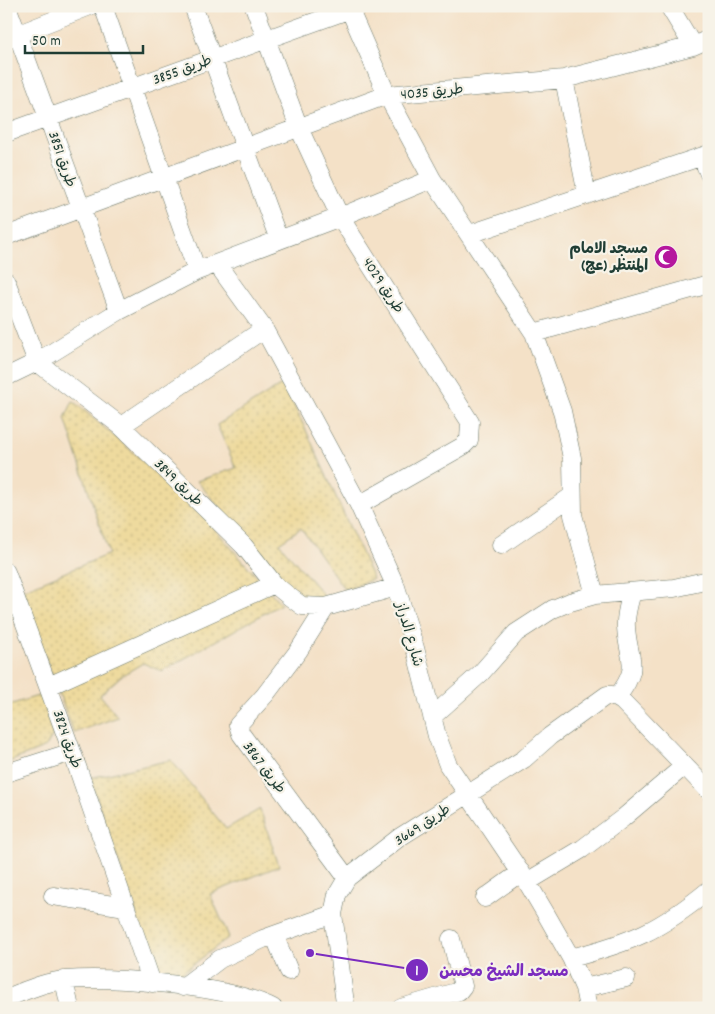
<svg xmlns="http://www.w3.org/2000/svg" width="715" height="1014" font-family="Dekko,'Playpen Sans Arabic',sans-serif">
  <defs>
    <pattern id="sand-dots" width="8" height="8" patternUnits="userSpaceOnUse" patternTransform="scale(1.25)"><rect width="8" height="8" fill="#eeda9e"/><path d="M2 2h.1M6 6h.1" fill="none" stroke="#ccbc89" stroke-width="1.8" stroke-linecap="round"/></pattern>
  </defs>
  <rect width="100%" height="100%" fill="#f7f3e8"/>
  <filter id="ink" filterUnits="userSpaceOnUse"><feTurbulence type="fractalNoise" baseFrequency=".02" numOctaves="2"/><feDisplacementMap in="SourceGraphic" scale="10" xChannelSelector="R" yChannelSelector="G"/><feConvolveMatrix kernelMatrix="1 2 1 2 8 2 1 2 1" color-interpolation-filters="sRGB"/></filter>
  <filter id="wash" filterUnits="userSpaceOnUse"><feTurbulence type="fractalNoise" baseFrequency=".0096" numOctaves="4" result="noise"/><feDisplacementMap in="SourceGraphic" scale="20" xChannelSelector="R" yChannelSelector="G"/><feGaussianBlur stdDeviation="1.12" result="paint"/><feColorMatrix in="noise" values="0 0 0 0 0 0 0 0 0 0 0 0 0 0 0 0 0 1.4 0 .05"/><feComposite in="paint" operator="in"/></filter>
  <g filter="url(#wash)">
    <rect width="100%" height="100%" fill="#f4e1c7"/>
    <path fill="url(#sand-dots)" stroke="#868c69" d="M 283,384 L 305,428 L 373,579 L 345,590 L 301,528 L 279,543 L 327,599 L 311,600 L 286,586 L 197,481 L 236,468 L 217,425 Z
      M 73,401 L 187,498 L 281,604 L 162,671 L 143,663 L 121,676 L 100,695 L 118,717 L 74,733 L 20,591 L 109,554 L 65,418 Z
      M 41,695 L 53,734 L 46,747 L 6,763 L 6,706 Z
      M 171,760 L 226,829 L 260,809 L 279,866 L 210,894 L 229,937 L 178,976 L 156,972 L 90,778 Z"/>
  </g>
  <g filter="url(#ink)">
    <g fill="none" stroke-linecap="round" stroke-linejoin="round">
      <g stroke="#6a7667" stroke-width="19">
        <path id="minor" d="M 7,6 L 119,311
          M 103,6 L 197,271
          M 193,6 L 279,240
          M 254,6 L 299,128 L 340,217 L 470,422 L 469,440 L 463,446 L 359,505
          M 348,6 L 387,95 L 432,179 L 534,333 L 562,411 L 572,458 L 573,515 L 595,595
          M 669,6 L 693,46
          M 6,39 L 90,6
          M 564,79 L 587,195
          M 6,133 L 359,6
          M 702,157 L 709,174
          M 470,234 L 709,154
          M 6,236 L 387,95 L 564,79 L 693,46 L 709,39
          M 217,264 L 264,329 L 359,505 L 396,587 L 415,648 L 437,736 L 448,765 L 527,882 L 546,914 L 571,958 L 584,988 L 588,1008
          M 6,281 L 37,362 L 121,426 L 244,546 L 274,584 L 290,597 L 302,606 L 326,607 L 396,587
          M 534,333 L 709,284
          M 6,377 L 37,362 L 119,311 L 197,271 L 340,217 L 432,179
          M 121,426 L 264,329
          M 501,545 L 572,496
          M 6,572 L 72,752 L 152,983
          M 326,607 L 299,650 L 265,695 L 238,725 L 241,734 L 347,878
          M 49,686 L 274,584
          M 617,697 C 642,665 628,661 626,627 C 625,615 629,603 632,592
          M 432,717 L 481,673 L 516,633 L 553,609 L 570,602 L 595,595 L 674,588 L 709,580
          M 6,773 L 72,752
          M 527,882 L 582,849 L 623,818 L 683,767
          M 53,896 L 126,907
          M 485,898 L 521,872
          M 274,935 L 289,971
          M 571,958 C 632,942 659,931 709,890
          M 64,980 L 70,1008
          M 183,987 L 220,959 L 263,939 L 333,914
          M 584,988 L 626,978
          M 6,998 C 25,991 44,982 65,980 C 114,976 230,986 273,1008
          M 345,1003 L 333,914 L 337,895 L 347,878 L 400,837 L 524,759 L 550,736 L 607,695 L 612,695 L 622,701 L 709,791
          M 401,1008 L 459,991 L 463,986 L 451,939"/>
      </g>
      <use href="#minor" stroke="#fff" stroke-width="18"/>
    </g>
  </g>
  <defs>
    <g id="mosque-disc" transform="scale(1.25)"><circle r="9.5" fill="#b5179e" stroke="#f7f3e8"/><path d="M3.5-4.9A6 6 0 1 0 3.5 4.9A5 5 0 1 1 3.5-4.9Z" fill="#fff"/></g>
  </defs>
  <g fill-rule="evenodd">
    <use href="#mosque-disc" x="666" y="257"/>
  </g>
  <g text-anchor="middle" stroke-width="4.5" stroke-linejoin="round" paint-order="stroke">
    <g font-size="15" fill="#1f3d34" stroke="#f7f3e8">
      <text transform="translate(182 69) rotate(-20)" y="5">طريق 3855</text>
      <text transform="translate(432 91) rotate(-5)" y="5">طريق 4035</text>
      <text transform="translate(63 159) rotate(71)" y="5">طريق 3851</text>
      <text transform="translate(384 285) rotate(57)" y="5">طريق 4029</text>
      <text transform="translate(179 482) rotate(44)" y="5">طريق 3849</text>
      <text transform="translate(410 634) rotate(74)" y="5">شارع الدراز</text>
      <text transform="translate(68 739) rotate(71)" y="5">طريق 3824</text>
      <text transform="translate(265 767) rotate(53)" y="5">طريق 3867</text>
      <text transform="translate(422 824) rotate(-33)" y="5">طريق 3669</text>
    </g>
    <g font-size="15" font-weight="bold" fill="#1f3d34" stroke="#f7f3e8" text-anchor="end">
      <text x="648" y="253">مسجد الامام<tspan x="648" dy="17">المنتظر (عج)</tspan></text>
    </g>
  </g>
  <path fill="none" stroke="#7b2cbf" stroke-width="2" d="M310 953L417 970"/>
  <g fill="#7b2cbf" stroke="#f7f3e8" stroke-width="2">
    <circle cx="310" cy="953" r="5"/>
    <circle cx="417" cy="970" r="12"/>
  </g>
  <g font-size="15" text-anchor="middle" font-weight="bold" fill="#fff">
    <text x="417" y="975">1</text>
  </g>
  <g font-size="16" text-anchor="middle" font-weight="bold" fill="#7b2cbf" stroke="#f7f3e8" stroke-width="4.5" stroke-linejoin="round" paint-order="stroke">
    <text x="504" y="976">مسجد الشيخ محسن</text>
  </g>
  <rect width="715" height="1014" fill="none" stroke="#f7f3e8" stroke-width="25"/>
  <path d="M25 45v8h118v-8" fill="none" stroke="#1f3d34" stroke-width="2.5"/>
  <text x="32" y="45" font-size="15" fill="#1f3d34" stroke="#f7f3e8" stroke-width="4" paint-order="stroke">50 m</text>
</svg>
